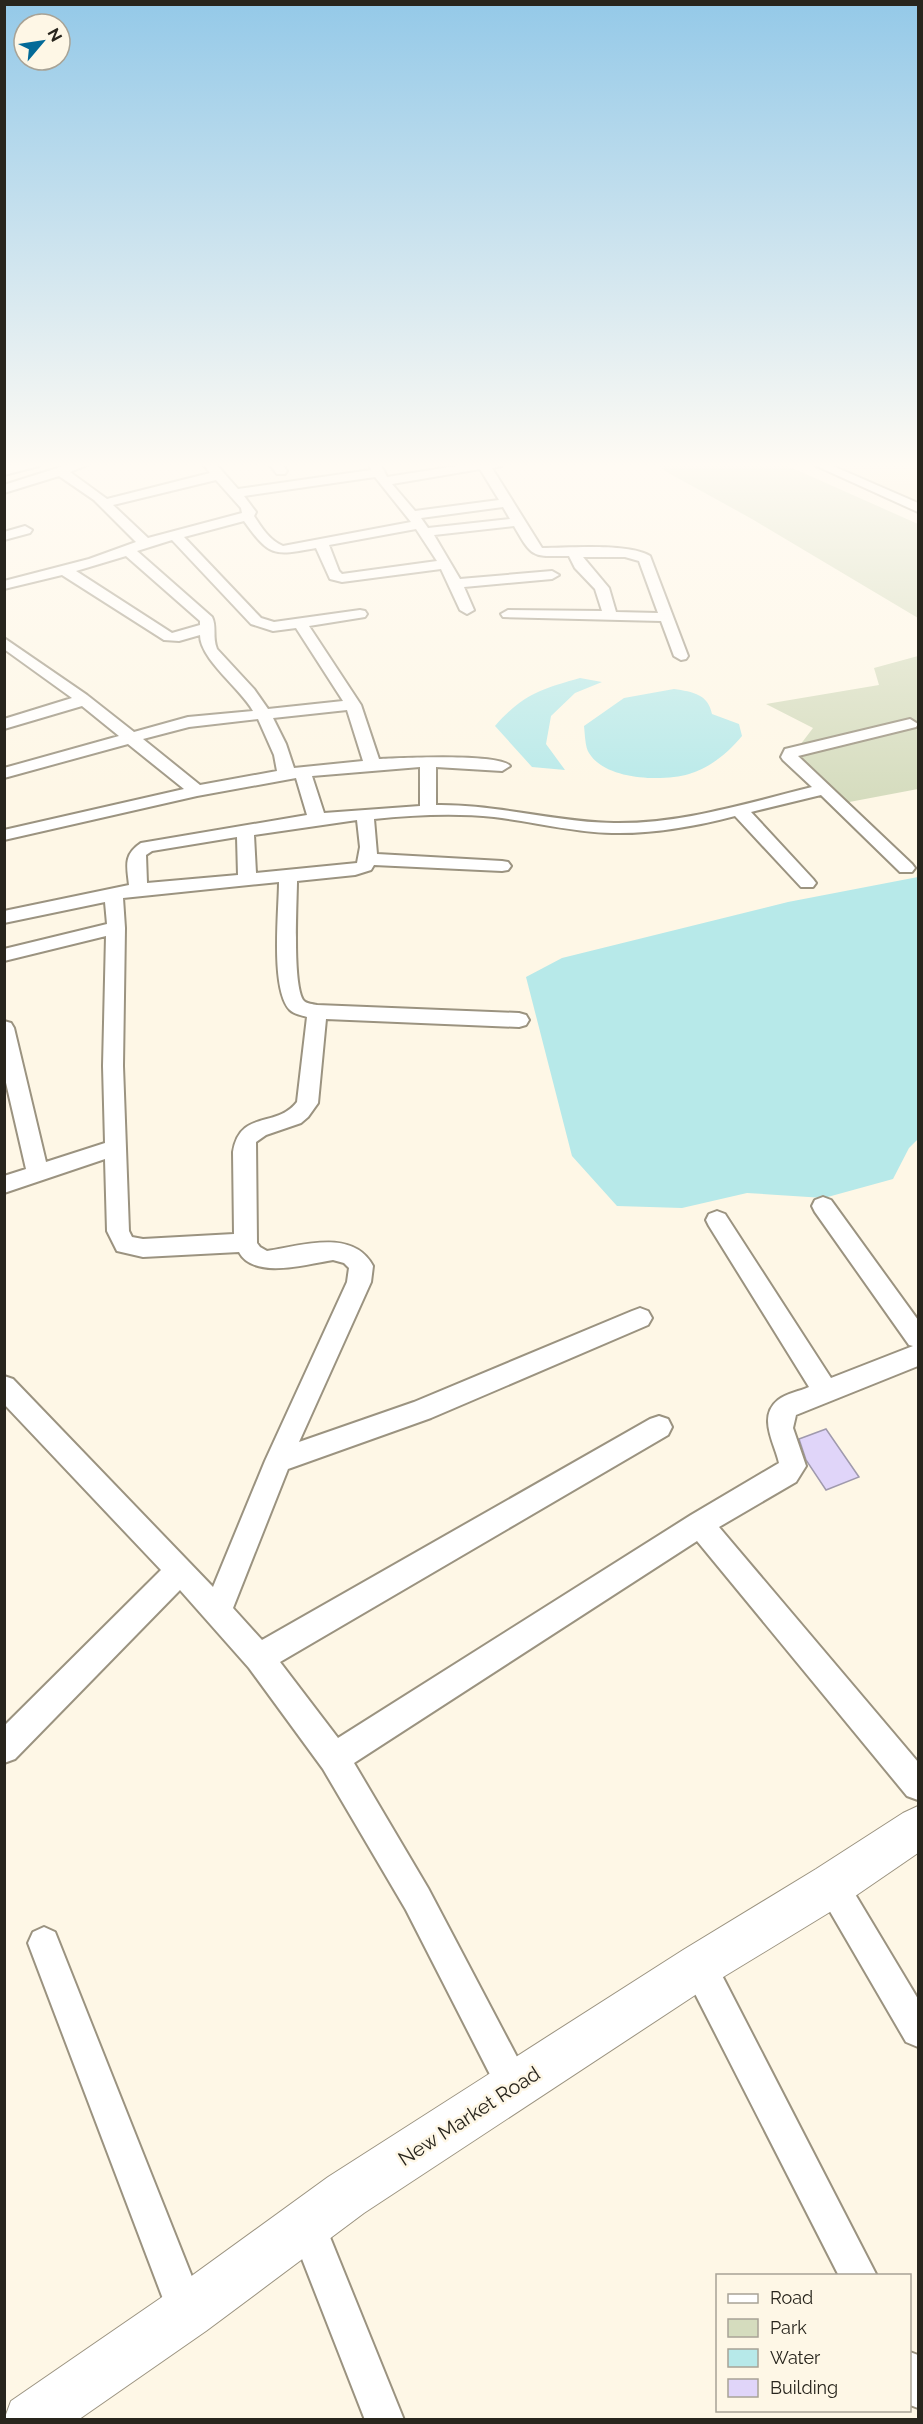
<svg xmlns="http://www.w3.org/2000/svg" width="923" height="2424" font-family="Raleway,sans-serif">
  <rect width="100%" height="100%" fill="#fef7e6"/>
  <path fill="#f6eace" d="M 804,463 L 918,463 L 918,513 Z"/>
  <path fill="#d5dcbe" d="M 657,463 L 781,463 L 918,524 L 918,618 L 752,519 L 665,471 Z
    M 918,656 L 918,789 L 844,803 L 794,753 L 813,728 L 766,704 L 879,685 L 874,668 Z"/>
  <path fill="#b7e9e9" d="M 580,678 L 602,682 L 575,693 L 551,716 L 546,744 L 565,770 L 532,767 L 495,726 C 522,695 541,689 580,678 Z
    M 674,689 C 693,692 708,694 712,714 L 739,724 L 742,736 C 729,752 710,768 689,774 C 662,782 605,780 589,753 C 585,747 585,734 584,726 L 624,698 Z
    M 918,877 L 918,1139 L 909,1148 L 893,1179 L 824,1198 L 747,1193 L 682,1208 L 617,1206 L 572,1156 L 526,977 L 562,958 L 788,902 Z"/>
  <path fill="#e0d5f9" stroke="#a09aad" stroke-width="1.5" d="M 826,1429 L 859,1477 L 826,1490 L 806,1460 L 799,1439 Z"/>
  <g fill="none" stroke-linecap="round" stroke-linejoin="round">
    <g stroke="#9b9380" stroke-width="4">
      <path id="street" d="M 21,463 L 41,463 L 39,466 L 4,475 L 4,467 Z
        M 73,463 L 92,463 L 70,472 L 107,499 L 210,473 L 202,463 L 215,463 L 238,489 L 371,470 L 368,463 L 380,463 L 387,477 L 475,463 L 504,463 L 502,466 L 492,468 L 542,548 C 569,548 629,543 650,556 L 688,656 L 686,659 L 681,660 L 674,656 L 661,621 L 503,617 L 501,614 L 508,610 L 602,611 L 595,589 L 575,568 L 569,556 C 532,556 533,559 514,526 L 434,535 L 460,579 L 552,571 L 559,575 L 552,579 L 464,587 L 474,610 L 467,614 L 460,610 L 441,569 L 342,582 L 330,579 L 316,548 C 273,556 270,557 244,521 L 184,537 L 261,618 L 274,622 L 360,610 L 365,611 L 367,614 L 365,617 L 309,626 L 361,705 L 379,759 C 399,758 500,753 510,766 L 502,771 L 436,767 L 436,805 C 497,804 554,822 614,823 C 681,824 748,803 812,787 L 783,760 L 781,757 L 785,749 L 910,719 L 918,724 L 916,727 L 798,756 L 912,864 L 915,868 L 912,872 L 900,872 L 821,795 L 751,812 L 813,879 L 816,883 L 813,887 L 801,887 L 735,816 C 697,826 653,834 612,833 C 572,832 534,822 494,817 C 455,813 413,815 374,819 L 377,854 L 502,861 L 508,862 L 511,866 L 508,870 L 502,871 L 374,865 L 371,870 L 355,875 L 297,881 C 297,902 292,988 304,1001 C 307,1004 313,1004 317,1005 L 519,1013 L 526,1015 L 529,1020 L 526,1025 L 519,1027 L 326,1019 L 318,1103 L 308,1117 L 301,1123 L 266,1135 L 256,1142 L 257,1243 L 260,1247 L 267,1251 C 301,1246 353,1228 373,1266 L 371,1282 L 299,1442 L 414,1402 L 632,1311 L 640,1308 L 648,1311 L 652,1318 L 648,1325 L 431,1418 L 288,1469 L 233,1608 L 262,1640 L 650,1419 L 659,1416 L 668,1419 L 672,1427 L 668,1435 L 280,1662 L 338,1738 L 691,1515 L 779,1463 C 775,1444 757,1417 778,1400 C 785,1394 800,1391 809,1387 L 709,1226 L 706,1220 L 709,1214 L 717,1211 L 725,1214 L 831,1378 L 913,1346 L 909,1345 L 815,1212 L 812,1206 L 815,1200 L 823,1197 L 831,1200 L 918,1320 L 918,1366 L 796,1415 L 793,1428 L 806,1466 L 796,1482 L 719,1527 L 918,1762 L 918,1800 L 907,1796 L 697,1541 L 354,1763 L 428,1888 L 526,2074 L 531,2086 L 526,2098 L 514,2103 L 502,2098 L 406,1910 L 323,1769 L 249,1668 L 180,1590 L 15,1759 L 4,1763 L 4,1726 L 161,1570 L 4,1404 L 4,1376 L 13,1379 L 213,1587 L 265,1461 L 347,1282 L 349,1268 L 344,1263 L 333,1260 C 307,1264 254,1280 239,1252 L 143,1257 L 117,1251 L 107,1231 L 105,1159 L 4,1193 L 4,1176 L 26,1169 L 4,1074 L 4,1021 L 11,1023 L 14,1028 L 46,1162 L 105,1143 L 103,1066 L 106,936 L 4,961 L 4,949 L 107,924 L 105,902 L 4,923 L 4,911 L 129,885 C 127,866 123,855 141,843 L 307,815 L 296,778 L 197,796 L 4,840 L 4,830 L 184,789 L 128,744 L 4,778 L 4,768 L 119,736 L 82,706 L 4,729 L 4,719 L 72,698 L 4,649 L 4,638 L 87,695 L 134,732 L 188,717 L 253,711 C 240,688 200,659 200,635 L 179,641 L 164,640 L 62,575 L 4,589 L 4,581 L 89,559 L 136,542 L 94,500 L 59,476 L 4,493 L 4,485 ZM 480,469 L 499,500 L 415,511 L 392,484 ZM 375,477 L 411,522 L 283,546 C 269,540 262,528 254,516 L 256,512 L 244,496 ZM 216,480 L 241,508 L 242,513 L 148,538 L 113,505 ZM 503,507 L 510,519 L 428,528 L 421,518 ZM 416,529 L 437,561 L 342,574 L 339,571 L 329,545 ZM 172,540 L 251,624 L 273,631 L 296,628 L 343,701 L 268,709 L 254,689 L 217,649 C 212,637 217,627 212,617 L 137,551 ZM 126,556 L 200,621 L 200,625 L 172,633 L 76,571 ZM 583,557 L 625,557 L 639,561 L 658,613 L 616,612 L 609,588 ZM 347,710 L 363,761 L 294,768 L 286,744 L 273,718 ZM 258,719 L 274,755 L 277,771 L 200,785 L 143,739 L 189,727 ZM 420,767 L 420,806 L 324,813 L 312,776 ZM 357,820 L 360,847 L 357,863 L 256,873 L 254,835 ZM 237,837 L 238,875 L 147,883 L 146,855 L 152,851 ZM 279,882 C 279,910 270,990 290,1010 C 294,1014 301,1015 307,1017 L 297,1102 C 276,1129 240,1109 233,1152 L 234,1234 L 143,1239 L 132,1237 L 129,1231 L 123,1066 L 125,928 L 123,898 Z
        M 268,463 L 281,463 L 287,471 L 285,474 L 277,474 Z
        M 810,463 L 826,463 L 918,503 L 918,512 Z
        M 25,526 L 32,530 L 30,533 L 4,540 L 4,532 Z
        M 832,1869 L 843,1874 L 918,1999 L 918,2047 L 906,2042 L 821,1896 L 816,1885 L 821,1874 Z
        M 44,1927 L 55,1932 L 206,2312 L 200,2325 L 187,2331 L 174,2325 L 168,2312 L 28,1943 L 33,1932 Z
        M 699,1950 L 711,1954 L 877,2276 L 839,2276 L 687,1978 L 683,1966 L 687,1954 Z
        M 306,2205 L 319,2210 L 404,2420 L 365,2420 L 288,2223 L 293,2210 Z
        M 910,2352 L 918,2355 L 918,2408 L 910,2405 Z"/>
    </g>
    <g stroke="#9b9380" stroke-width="2">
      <path id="secondary" d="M 918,1806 L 918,1853 L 848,1901 L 715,1982 L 364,2213 L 206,2331 L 78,2420 L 4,2420 L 11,2401 L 168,2293 L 328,2177 L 683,1950 L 816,1869 L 903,1813 Z"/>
    </g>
    <use href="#street" fill="#fff" fill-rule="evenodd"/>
    <use href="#secondary" fill="#fff" fill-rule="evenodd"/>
  </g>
  <linearGradient id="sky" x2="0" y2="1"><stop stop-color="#94c9e8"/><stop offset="0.58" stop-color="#fffbf4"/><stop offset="1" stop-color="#fffbf4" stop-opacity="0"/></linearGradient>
  <rect width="923" height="802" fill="url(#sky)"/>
  <g text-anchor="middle" stroke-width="5" stroke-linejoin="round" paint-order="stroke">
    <g font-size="20" fill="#28251d" stroke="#fef7e6">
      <text transform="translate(469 2116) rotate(-33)" y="7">New Market Road</text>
    </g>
  </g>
  <rect width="923" height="2424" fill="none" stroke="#28251d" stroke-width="12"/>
  <rect x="716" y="2274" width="195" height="138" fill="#fef7e6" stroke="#a8a396" stroke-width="1.5"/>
  <rect x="728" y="2294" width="30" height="9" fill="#ffffff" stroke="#a8a396" stroke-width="1.5"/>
  <text x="770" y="2304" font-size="18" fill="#28251d">Road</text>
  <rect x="728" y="2319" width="30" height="18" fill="#d5dcbe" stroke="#a8a396" stroke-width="1.5"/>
  <text x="770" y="2334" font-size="18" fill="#28251d">Park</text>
  <rect x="728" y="2349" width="30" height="18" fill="#b7e9e9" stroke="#a8a396" stroke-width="1.5"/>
  <text x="770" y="2364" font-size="18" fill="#28251d">Water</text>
  <rect x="728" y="2379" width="30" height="18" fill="#e0d5f9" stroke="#a8a396" stroke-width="1.5"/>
  <text x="770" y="2394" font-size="18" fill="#28251d">Building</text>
  <g transform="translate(42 42) rotate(61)"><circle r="28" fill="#fef7e6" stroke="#a8a396" stroke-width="1.5"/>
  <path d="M0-4.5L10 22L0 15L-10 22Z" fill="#036a98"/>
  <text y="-9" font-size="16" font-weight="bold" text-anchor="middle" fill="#28251d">N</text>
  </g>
</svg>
